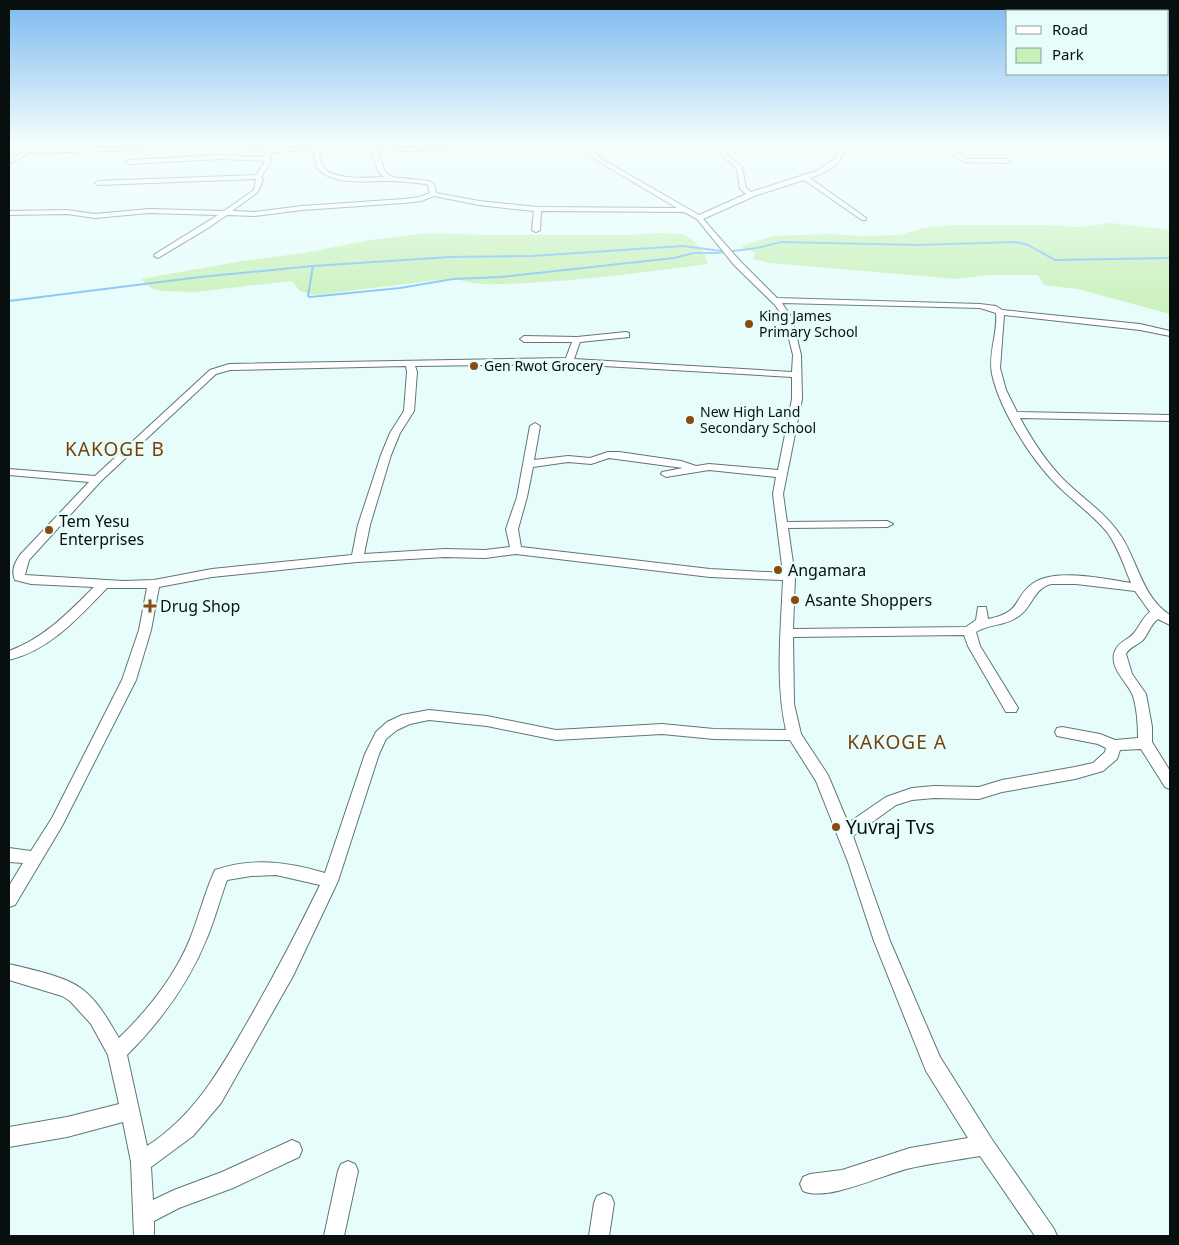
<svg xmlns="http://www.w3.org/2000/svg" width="1179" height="1245" font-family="'Noto Sans',sans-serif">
  <rect width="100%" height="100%" fill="#e6fdfb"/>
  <path fill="#c8f1b8" d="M 1111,223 L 1170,230 L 1170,314 L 1078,289 L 1044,285 L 1038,275 L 991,275 L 956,279 L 770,263 L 753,259 L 755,253 L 741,246 L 773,236 L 828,234 L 861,236 L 899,235 L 924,228 L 951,225 L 1049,225 L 1078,227 Z
    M 429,233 L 490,235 L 628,235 L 662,233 L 683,234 L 693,240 L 705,254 L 708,264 C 647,272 586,280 525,283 C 501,284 477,287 454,278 L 315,295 L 300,291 L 292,281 L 195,292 L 161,291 L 151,288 L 141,279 L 242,261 L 304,253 L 370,240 Z"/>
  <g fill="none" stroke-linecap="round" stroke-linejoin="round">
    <path stroke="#7bc0f7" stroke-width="2" d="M 313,266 L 450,257 L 532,256 L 683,246 L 721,251
      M 9,301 L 200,277 L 313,266 L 308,296 L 310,297 L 400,288 L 453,279 L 501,277 L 674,258 L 694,253 L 717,253 L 757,248 L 781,242 L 918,245 L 1016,242 L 1028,245 L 1055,260 L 1170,258"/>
    <g stroke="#627674" stroke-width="2">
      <path id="minor" d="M 218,144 L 270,148 L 274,145 L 276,148 L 354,144 L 319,150 C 320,154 319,161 322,165 C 330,181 369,178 384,177 L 379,173 L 370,147 L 361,144 L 405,147 L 586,144 L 600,158 L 699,215 L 746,194 L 740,189 L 737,169 L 726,159 L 714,144 L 720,144 L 730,157 L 742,167 L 746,188 L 751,192 L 816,171 L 835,159 L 840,144 L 955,144 L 947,146 L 967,159 L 1007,159 L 1010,161 L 1007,163 L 964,162 L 940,146 L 845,149 C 841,166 825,173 810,178 L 866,218 L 866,220 L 862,220 L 804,180 L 757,195 L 703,219 L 740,261 L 777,298 L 980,304 L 996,306 L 1002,310 L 1140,324 L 1170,331 L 1170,336 L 1140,330 L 1004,315 L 1000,368 L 1006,390 L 1017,412 L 1170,415 L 1170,421 L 1020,418 C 1032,440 1046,462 1064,480 C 1083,499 1106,513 1121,536 C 1138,562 1142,597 1170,615 L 1170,625 L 1158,619 C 1150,625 1149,633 1143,640 C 1137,646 1130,646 1126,654 L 1132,674 L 1146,694 L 1152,727 L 1152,742 L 1170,771 L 1170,789 L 1165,787 L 1141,749 L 1120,750 L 1117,759 L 1103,771 L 1075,779 L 1002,792 L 979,799 L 934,798 L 912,800 L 896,805 L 853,836 L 890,941 L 940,1057 L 991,1138 L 1054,1229 L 1057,1236 L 1035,1236 L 980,1156 C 957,1160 933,1163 911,1168 C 883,1174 829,1202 803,1191 L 800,1184 L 803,1177 L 810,1174 L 842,1170 L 910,1148 L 968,1138 L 926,1071 L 874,941 L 848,862 L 816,781 L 790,740 L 714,739 L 662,734 L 556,740 L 487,726 L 429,720 L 410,724 L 397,730 L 386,739 L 379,754 L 338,881 L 293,976 L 221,1103 L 193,1136 L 151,1167 L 153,1200 L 174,1190 L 222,1172 L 292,1140 L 299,1143 L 302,1150 L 299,1157 L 233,1188 L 179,1208 L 154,1221 L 154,1236 L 134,1236 L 131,1162 L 123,1122 L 67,1137 L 9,1147 L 9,1127 L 67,1117 L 119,1104 L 108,1055 L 91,1024 L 70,1001 L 62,996 L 9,980 L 9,964 C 29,969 65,976 82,989 C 98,1001 108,1020 119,1038 C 148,1010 175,976 190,939 C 199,916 205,892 215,870 C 253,857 288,862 325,873 L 365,754 L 376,732 L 387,722 L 402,715 L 429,710 L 487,716 L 556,730 L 662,724 L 714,729 L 786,730 C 775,681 781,630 783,580 L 710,577 L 516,554 L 485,558 L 445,557 L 357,562 L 212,577 L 159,587 L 151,630 L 136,680 L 62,826 L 15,905 L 9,907 L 9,886 L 23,863 L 9,862 L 9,848 L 31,851 L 52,818 L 122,680 L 139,630 L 147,588 L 107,588 C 78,618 50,650 9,660 L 9,651 C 44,638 68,613 94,587 L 31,584 L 15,580 C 11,572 15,562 20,555 L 89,482 L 9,475 L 9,469 L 95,476 L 210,370 L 229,364 L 566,358 L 572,342 L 524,342 L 520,339 L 524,336 L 577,337 L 626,332 L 629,333 L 629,337 L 580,342 L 574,359 L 792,372 L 793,355 L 784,318 L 775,305 L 734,265 L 697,219 L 684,212 L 541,211 L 540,230 L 536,232 L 532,230 L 534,211 L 479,205 L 434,196 L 421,201 L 404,203 L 302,210 L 255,216 L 227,215 L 208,228 L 158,258 L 154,256 L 155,254 L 218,215 L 149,213 L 95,218 L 67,214 L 9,215 L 9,211 L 67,210 L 95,214 L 149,209 L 224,211 L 254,190 L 256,179 L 98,185 L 95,183 L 98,181 L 256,175 L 265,161 L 221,159 L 128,164 L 125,162 L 128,160 L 221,155 L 264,157 L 266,151 L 226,148 L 29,153 L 9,164 L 9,160 L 28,149 ZM 580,145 L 596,160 L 677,208 L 538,207 L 479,201 L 436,193 L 434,184 L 429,181 L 392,177 L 385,172 L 376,147 L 405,151 ZM 313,150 L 317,168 C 335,187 366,180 390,181 C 402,181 414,183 426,184 L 428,185 L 430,193 L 420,197 L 404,199 L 302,206 L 255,212 L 232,211 L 258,192 L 263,180 L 261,177 L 271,161 L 270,154 L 273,152 ZM 782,303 L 980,308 L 996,313 C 998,333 988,353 992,374 C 1000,410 1030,458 1057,485 C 1073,501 1092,514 1107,532 C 1118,547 1124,566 1131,583 C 1105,579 1054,567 1032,584 C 1012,599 1023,612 988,619 L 986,607 L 978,607 L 976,620 L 966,627 L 793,629 L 795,577 L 788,528 L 887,527 L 893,524 L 887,521 L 787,522 L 783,494 L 802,399 L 801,355 L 792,318 ZM 569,364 L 792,377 L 792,399 L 778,470 L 709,464 L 696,466 L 681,461 L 619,452 L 608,452 L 590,458 L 568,456 L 534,460 L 540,426 L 535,423 L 530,426 L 517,497 L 506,529 L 510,547 L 485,550 L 445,549 L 364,554 L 370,525 L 391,455 L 400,433 L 414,411 L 417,372 L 415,366 ZM 406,366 L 407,372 L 404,411 L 390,433 L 381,455 L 358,525 L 352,555 L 212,569 L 154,580 L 123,581 L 25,575 L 29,560 L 101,481 L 216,374 L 230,370 ZM 609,458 L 683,468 L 662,472 L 661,474 L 666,477 L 709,470 L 776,477 L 773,494 L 783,573 L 710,569 L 521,547 L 518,529 L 527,497 L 533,467 L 568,462 L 591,464 ZM 1051,584 L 1076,584 L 1135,591 L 1150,612 C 1142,618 1140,626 1134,633 C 1127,641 1119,641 1115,651 C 1108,668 1128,682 1133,696 C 1137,709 1138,725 1138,738 L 1115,740 L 1100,734 L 1062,727 L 1057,728 L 1055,732 L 1057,736 L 1098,744 L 1106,748 L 1105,752 L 1093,763 L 1075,767 L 1002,780 L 979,787 L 934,786 L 912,788 L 886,797 L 848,823 L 828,775 L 801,734 L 794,704 L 793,637 L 964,635 L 968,646 L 1006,712 L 1016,712 L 1018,708 L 980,646 L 976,632 C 988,624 1006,626 1019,616 C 1033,606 1033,589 1051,584 ZM 276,875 L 320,885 C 297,932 273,978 247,1023 C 220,1070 194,1116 147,1146 L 127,1055 C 161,1021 189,983 207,938 C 215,919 220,899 227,880 L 251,876 Z
        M 348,1161 L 355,1164 L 358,1171 L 344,1236 L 324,1236 L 338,1171 L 341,1164 Z
        M 604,1193 L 611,1196 L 614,1203 L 609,1236 L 589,1236 L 594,1203 L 597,1196 Z"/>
    </g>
    <use href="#minor" fill="#fff" fill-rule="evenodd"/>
  </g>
  <linearGradient id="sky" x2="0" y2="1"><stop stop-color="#7cb9ee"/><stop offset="0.45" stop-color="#f4fefd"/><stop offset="1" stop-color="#f4fefd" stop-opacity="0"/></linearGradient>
  <rect width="1179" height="319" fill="url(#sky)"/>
  <g fill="#884a0e" stroke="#e6fdfb" stroke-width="2">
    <circle cx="749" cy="324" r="5"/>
    <circle cx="474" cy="366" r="5"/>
    <circle cx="690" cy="420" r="5"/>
    <circle cx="49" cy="530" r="5"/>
    <circle cx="778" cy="570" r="5"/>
    <circle cx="795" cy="600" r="5"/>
    <path d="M147.5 598.5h5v5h5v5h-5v5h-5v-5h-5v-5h5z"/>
    <circle cx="836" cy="827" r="5"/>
  </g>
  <g text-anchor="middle" stroke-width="5" stroke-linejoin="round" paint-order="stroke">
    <g font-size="14" fill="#08100f" stroke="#e6fdfb" text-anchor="start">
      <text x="759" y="321">King James<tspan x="759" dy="16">Primary School</tspan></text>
      <text x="484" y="371">Gen Rwot Grocery</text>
      <text x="700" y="417">New High Land<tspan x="700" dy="16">Secondary School</tspan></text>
    </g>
    <g font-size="16" fill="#08100f" stroke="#e6fdfb" text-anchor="start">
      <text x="59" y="527">Tem Yesu<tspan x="59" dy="18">Enterprises</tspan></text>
      <text x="788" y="576">Angamara</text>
      <text x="805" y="606">Asante Shoppers</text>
      <text x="160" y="612">Drug Shop</text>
    </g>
    <g font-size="19" letter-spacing="1" fill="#794009" stroke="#e6fdfb">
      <text x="115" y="456">KAKOGE B</text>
      <text x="897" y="749">KAKOGE A</text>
    </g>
    <g font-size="19" fill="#08100f" stroke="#e6fdfb" text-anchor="start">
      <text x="846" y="834">Yuvraj Tvs</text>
    </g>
  </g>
  <rect width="1179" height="1245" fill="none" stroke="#08100f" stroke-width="20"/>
  <rect x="1006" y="10" width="162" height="65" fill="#e6fdfb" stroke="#8d9e9d"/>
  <rect x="1016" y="26" width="25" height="8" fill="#ffffff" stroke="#8d9e9d"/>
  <text x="1052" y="35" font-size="15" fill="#08100f">Road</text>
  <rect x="1016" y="48" width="25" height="15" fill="#c8f1b8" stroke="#8d9e9d"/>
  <text x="1052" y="60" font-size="15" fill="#08100f">Park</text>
</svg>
